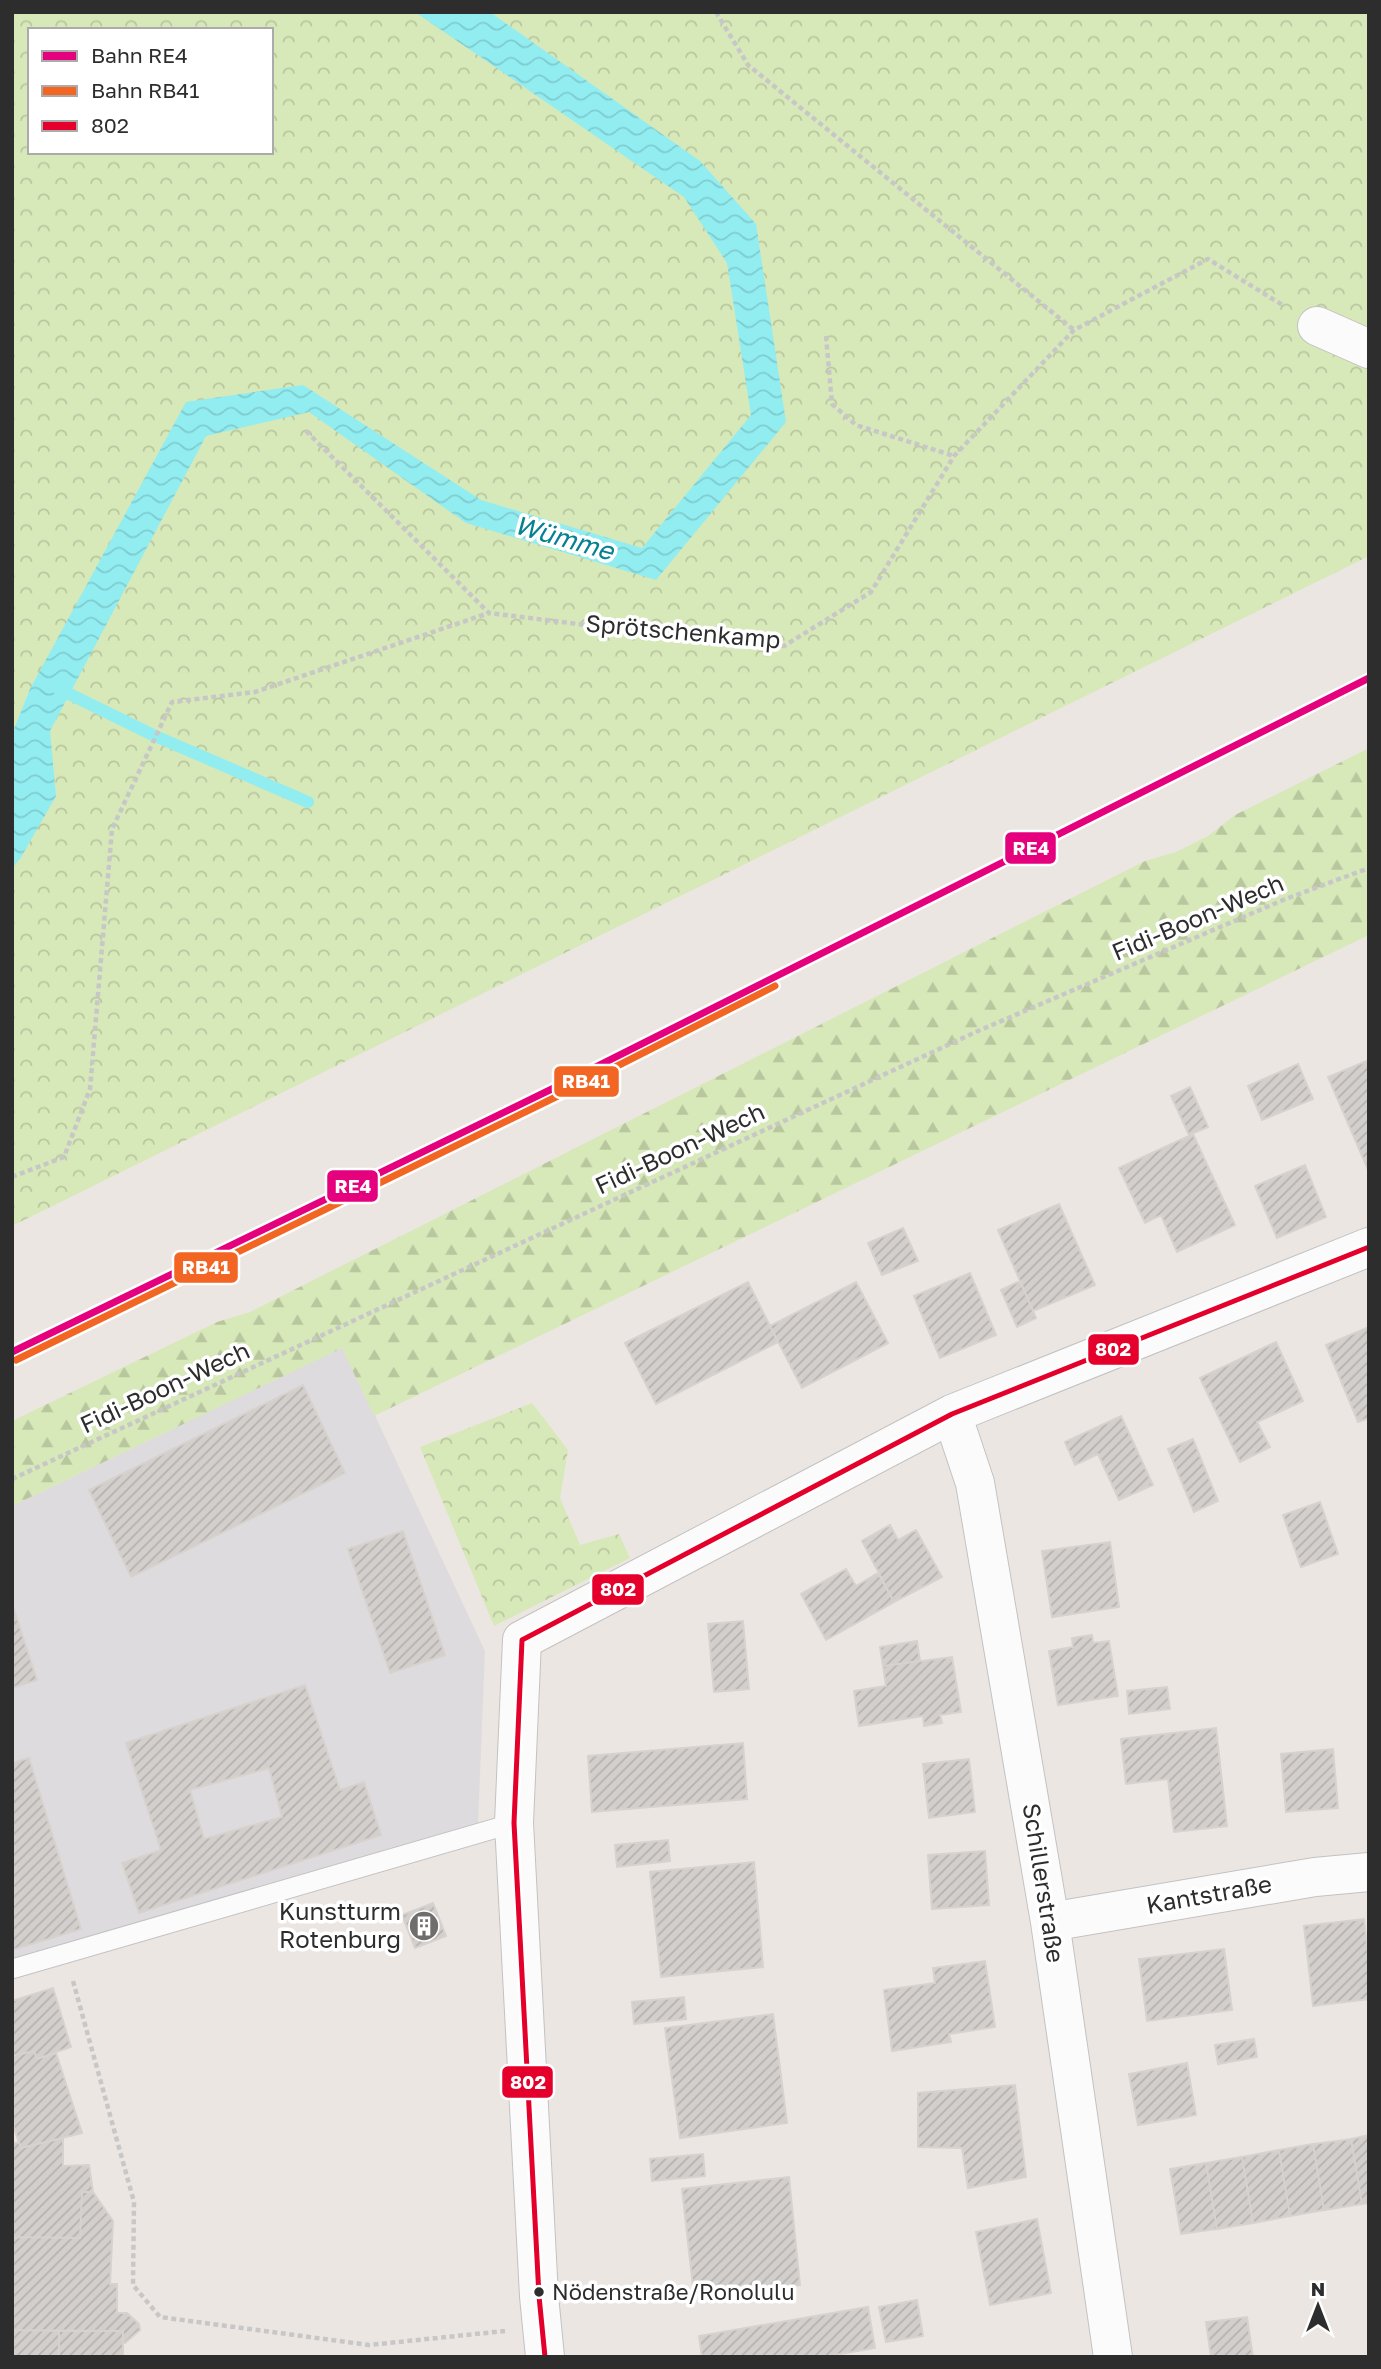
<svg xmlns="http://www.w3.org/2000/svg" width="1381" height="2369" font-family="'Golos Text',sans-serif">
  <defs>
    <pattern id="forest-firs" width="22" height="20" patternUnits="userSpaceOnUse" patternTransform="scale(1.75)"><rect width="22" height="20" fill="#d7e8b9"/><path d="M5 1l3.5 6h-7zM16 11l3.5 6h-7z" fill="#b9c79f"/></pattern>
    <pattern id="park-crowns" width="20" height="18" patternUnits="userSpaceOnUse" patternTransform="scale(1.75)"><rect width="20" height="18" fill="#d7e8b9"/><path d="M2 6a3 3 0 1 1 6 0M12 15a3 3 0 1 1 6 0" fill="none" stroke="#b9c79f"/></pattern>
    <pattern id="water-waves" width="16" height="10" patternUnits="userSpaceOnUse" patternTransform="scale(1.75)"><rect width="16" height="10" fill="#92edf1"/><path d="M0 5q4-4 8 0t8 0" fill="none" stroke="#7ecccf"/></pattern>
    <pattern id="building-hatch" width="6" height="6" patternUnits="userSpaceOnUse" patternTransform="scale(1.75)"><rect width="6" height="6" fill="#d2cfcc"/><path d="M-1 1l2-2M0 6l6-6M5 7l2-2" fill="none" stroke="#b5b2b0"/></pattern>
  </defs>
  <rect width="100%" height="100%" fill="#ece6e2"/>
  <path fill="#dedbde" d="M 343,1347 L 485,1651 L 478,1825 L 12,1963 L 12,1506 Z"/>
  <path fill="url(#forest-firs)" d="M 1369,748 L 1369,935 L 374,1416 L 342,1348 L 12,1506 L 12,1421 L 217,1322 L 250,1312 L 1145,861 L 1176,852 L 1208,836 L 1235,815 Z"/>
  <path fill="url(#park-crowns)" fill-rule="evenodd" d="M 12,12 L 1369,12 L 1369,556 L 12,1226 ZM 30,30 L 271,30 L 271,152 L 30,152 Z
    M 532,1403 L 568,1450 L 560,1498 L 580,1545 L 619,1534 L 630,1558 L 494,1626 L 420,1447 Z"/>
  <path fill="url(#water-waves)" d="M 415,12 L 490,12 L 700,161 L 756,224 L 786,422 L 656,580 L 466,523 L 309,412 L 206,436 L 50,731 L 56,796 L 20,859 L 12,868 L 12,734 L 30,689 L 186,402 L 303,385 L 481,500 L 642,548 L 751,415 L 727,263 L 684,197 Z"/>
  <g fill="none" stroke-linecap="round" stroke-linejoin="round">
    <path stroke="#92edf1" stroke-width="12" d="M 57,688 L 155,736 L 308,802"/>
  </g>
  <path fill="url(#building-hatch)" stroke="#d7d2ce" stroke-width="2" fill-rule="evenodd" d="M 1369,1060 L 1369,1172 L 1328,1077 Z
    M 1298,1064 L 1313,1099 L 1262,1120 L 1248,1086 Z
    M 1190,1087 L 1208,1127 L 1189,1135 L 1171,1096 Z
    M 1193,1134 L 1235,1225 L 1177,1252 L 1161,1215 L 1145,1223 L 1119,1168 Z
    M 1305,1165 L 1326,1217 L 1277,1238 L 1255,1186 Z
    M 1059,1204 L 1095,1285 L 1033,1311 L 998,1230 Z
    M 903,1228 L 918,1261 L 882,1275 L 868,1243 Z
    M 970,1273 L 996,1335 L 940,1358 L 914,1296 Z
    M 1020,1281 L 1036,1318 L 1017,1327 L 1001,1290 Z
    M 748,1282 L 778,1342 L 656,1404 L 625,1343 Z
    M 856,1282 L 888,1343 L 802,1388 L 770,1326 Z
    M 1369,1327 L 1369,1418 L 1358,1422 L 1326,1345 Z
    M 1276,1342 L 1303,1401 L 1257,1422 L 1270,1447 L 1240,1462 L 1200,1378 Z
    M 303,1385 L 345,1473 L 131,1577 L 89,1490 Z
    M 1121,1416 L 1153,1485 L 1119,1500 L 1098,1454 L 1075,1465 L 1065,1442 Z
    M 1193,1439 L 1218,1501 L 1194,1512 L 1168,1449 Z
    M 1320,1502 L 1338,1554 L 1301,1567 L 1283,1515 Z
    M 890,1525 L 898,1540 L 916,1530 L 942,1577 L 894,1602 L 862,1541 Z
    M 403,1531 L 445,1655 L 390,1673 L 348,1549 Z
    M 1110,1542 L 1119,1607 L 1052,1617 L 1042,1551 Z
    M 846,1569 L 856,1586 L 878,1573 L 894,1602 L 826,1640 L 801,1594 Z
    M 12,1603 L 37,1680 L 12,1688 Z
    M 743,1621 L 749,1689 L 714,1692 L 708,1624 Z
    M 1092,1635 L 1093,1643 L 1109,1641 L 1118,1696 L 1058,1705 L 1049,1651 L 1073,1647 L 1072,1638 Z
    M 917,1641 L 920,1661 L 883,1666 L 880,1647 Z
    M 952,1657 L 961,1712 L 940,1715 L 942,1723 L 924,1726 L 923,1716 L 859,1726 L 854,1691 L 886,1686 L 883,1666 Z
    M 305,1685 L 340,1790 L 364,1782 L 381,1835 L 139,1913 L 122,1863 L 161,1850 L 126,1743 ZM 269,1768 L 282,1817 L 204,1839 L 190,1790 Z
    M 1167,1687 L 1170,1709 L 1129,1714 L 1127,1691 Z
    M 1216,1728 L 1227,1826 L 1174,1832 L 1168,1779 L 1126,1784 L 1121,1739 Z
    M 743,1743 L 747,1799 L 592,1812 L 588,1756 Z
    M 1333,1749 L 1338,1808 L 1286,1812 L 1281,1754 Z
    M 29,1758 L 81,1929 L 12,1950 L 12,1763 Z
    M 969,1759 L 975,1812 L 929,1818 L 923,1764 Z
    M 668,1840 L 670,1861 L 617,1867 L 615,1845 Z
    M 985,1851 L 989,1905 L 932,1909 L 928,1855 Z
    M 754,1862 L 763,1967 L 661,1977 L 650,1872 Z
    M 433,1903 L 446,1936 L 415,1948 L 402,1915 Z
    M 1364,1919 L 1369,1963 L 1369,1999 L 1313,2006 L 1304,1926 Z
    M 1224,1949 L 1232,2010 L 1147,2021 L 1139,1959 Z
    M 985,1961 L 995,2027 L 949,2034 L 951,2042 L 892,2051 L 884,1990 L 935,1983 L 933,1968 Z
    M 53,1988 L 71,2047 L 37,2059 L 34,2051 L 12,2056 L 12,2001 Z
    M 684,1997 L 686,2019 L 634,2024 L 632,2002 Z
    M 773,2014 L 787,2123 L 680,2138 L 665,2028 Z
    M 1254,2039 L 1257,2057 L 1218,2064 L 1215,2045 Z
    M 34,2051 L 37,2059 L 56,2053 L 82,2133 L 21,2148 L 12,2122 L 12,2056 Z
    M 1187,2063 L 1196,2115 L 1138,2125 L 1129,2074 Z
    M 1015,2085 L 1026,2177 L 968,2188 L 962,2148 L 918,2147 L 918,2093 Z
    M 1369,2135 L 1369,2203 L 1362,2204 L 1351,2139 Z
    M 63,2138 L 63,2166 L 89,2165 L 93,2192 L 82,2192 L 80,2238 L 12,2237 L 12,2144 L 19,2142 L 21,2148 Z
    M 1351,2139 L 1362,2204 L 1324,2210 L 1313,2144 Z
    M 1313,2144 L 1324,2210 L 1290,2216 L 1279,2150 Z
    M 1279,2150 L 1290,2216 L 1253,2223 L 1242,2157 Z
    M 703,2154 L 705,2176 L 652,2181 L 650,2159 Z
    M 1242,2157 L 1253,2223 L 1217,2229 L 1206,2163 Z
    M 1206,2163 L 1217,2229 L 1181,2234 L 1170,2169 Z
    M 789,2177 L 800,2285 L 694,2296 L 682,2189 Z
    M 82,2192 L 93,2192 L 113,2221 L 110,2284 L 117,2284 L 117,2313 L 127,2313 L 139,2324 L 140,2330 L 125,2343 L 123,2343 L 123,2331 L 12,2330 L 12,2237 L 80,2238 Z
    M 1037,2219 L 1051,2293 L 990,2305 L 976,2232 Z
    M 917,2300 L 923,2336 L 886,2342 L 879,2307 Z
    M 868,2307 L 875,2348 L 823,2357 L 702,2357 L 699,2336 Z
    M 1247,2317 L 1253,2357 L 1211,2357 L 1206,2322 Z
    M 12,2330 L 59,2331 L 59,2357 L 12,2357 Z
    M 59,2331 L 123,2331 L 123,2357 L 59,2357 Z"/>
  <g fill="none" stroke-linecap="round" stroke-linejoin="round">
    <g stroke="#c3c2c2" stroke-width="21">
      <path id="lane" d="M 12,1969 L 514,1823"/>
    </g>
    <g stroke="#c3c2c2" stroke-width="40">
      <path id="street" d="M 1317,326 L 1369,349
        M 952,1414 L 975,1483 L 1050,1922 L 1113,2357
        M 1050,1922 L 1315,1877 L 1369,1872
        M 545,2357 L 539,2296 L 514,1823 L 522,1640 L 952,1414 L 1369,1247"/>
    </g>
    <path stroke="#c8c7c7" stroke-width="4.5" stroke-dasharray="5 3.5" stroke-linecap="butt" d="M 716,12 L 748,65 L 1074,330
      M 826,336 L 832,404 L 856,425 L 954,456
      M 306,431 L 489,613 L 635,631 L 784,646 L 871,592 L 954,456 L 1074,330 L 1208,259 L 1284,306
      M 12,1177 L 64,1157 L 90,1089 L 112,829 L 172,702 L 255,692 L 489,613
      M 12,1479 L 978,1031 L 1283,900 L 1369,868
      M 73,1981 L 134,2202 L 133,2285 L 160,2317 L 369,2345 L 505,2331"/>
    <use href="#lane" stroke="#fcfbfb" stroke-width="19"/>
    <use href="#street" stroke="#fcfbfb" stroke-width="38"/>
    <g stroke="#fff" stroke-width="10">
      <path id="bus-1" d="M 545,2357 L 539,2296 L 514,1823 L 522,1640 L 952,1414 L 1369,1247"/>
    </g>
    <use href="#bus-1" stroke="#e4002b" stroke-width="5"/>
    <g stroke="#fff" stroke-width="12">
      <path id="rail-1" d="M 12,1352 L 560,1085 L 1369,678"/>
    </g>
    <g stroke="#fff" stroke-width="12">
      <path id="rail-2" d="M 16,1360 L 564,1093 L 775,986"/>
    </g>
    <use href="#rail-1" stroke="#e5007d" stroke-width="7"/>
    <use href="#rail-2" stroke="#f26522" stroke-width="7"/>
  </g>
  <defs>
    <g id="building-disc" transform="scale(1.575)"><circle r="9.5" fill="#706e6c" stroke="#fff"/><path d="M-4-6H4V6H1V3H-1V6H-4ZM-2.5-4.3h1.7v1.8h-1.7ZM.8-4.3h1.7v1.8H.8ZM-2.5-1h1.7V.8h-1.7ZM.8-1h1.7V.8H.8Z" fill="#fff"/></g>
  </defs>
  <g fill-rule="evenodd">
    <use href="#building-disc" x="424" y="1926"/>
  </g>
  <circle fill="#2d2d2d" stroke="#fff" stroke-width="2.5" cx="539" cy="2292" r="6"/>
  <g text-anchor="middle" stroke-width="7" stroke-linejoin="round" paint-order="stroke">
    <g font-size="22" fill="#2d2d2d" stroke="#fff" text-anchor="start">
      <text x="552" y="2300">Nödenstraße/Ronolulu</text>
    </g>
    <g font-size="24" fill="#2d2d2d" stroke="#fff">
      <text transform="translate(683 632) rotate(5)" y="8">Sprötschenkamp</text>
      <text transform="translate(1198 918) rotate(-23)" y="8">Fidi-Boon-Wech</text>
      <text transform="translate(680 1149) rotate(-25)" y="8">Fidi-Boon-Wech</text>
      <text transform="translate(165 1388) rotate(-25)" y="8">Fidi-Boon-Wech</text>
      <text transform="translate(1043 1883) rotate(81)" y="8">Schillerstraße</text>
      <text transform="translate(1209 1895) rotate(-10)" y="8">Kantstraße</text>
    </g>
    <g font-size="24" fill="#2d2d2d" stroke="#fff" text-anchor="end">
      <text x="401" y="1920">Kunstturm<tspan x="401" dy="28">Rotenburg</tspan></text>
    </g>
    <g font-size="26" font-style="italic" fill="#068193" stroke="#fff">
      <text transform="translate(564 538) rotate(16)" y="9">Wümme</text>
    </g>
  </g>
  <g stroke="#fff" stroke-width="2.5">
    <rect x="1004" y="831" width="53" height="34" rx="7" fill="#e5007d"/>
    <rect x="553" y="1065" width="67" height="33" rx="7" fill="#f26522"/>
    <rect x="326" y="1169" width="53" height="34" rx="7" fill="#e5007d"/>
    <rect x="173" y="1251" width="66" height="33" rx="7" fill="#f26522"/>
    <rect x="1087" y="1333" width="53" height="33" rx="7" fill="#e4002b"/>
    <rect x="591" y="1573" width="54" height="33" rx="7" fill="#e4002b"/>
    <rect x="501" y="2065" width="53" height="34" rx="7" fill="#e4002b"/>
  </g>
  <g font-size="19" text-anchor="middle" font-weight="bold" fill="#fff">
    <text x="1031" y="855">RE4</text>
    <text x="586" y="1088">RB41</text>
    <text x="353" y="1193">RE4</text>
    <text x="206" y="1274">RB41</text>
    <text x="1113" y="1356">802</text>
    <text x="618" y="1596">802</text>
    <text x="528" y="2089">802</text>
  </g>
  <rect width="1381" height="2369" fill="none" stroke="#2d2d2d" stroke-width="28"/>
  <rect x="28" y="28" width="245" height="126" fill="#ffffff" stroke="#ababab" stroke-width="2"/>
  <rect x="42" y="51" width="35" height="10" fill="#e5007d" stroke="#ababab" stroke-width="2"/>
  <text x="91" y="63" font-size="21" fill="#2d2d2d">Bahn RE4</text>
  <rect x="42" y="86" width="35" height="10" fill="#f26522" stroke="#ababab" stroke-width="2"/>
  <text x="91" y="98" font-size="21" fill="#2d2d2d">Bahn RB41</text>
  <rect x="42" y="121" width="35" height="10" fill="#e4002b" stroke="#ababab" stroke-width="2"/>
  <text x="91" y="133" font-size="21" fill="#2d2d2d">802</text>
  <g transform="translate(1318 2306)" stroke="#ffffff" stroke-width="5" paint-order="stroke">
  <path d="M0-5L12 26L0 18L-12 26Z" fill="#2d2d2d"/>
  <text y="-10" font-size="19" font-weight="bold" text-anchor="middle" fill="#2d2d2d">N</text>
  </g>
</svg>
